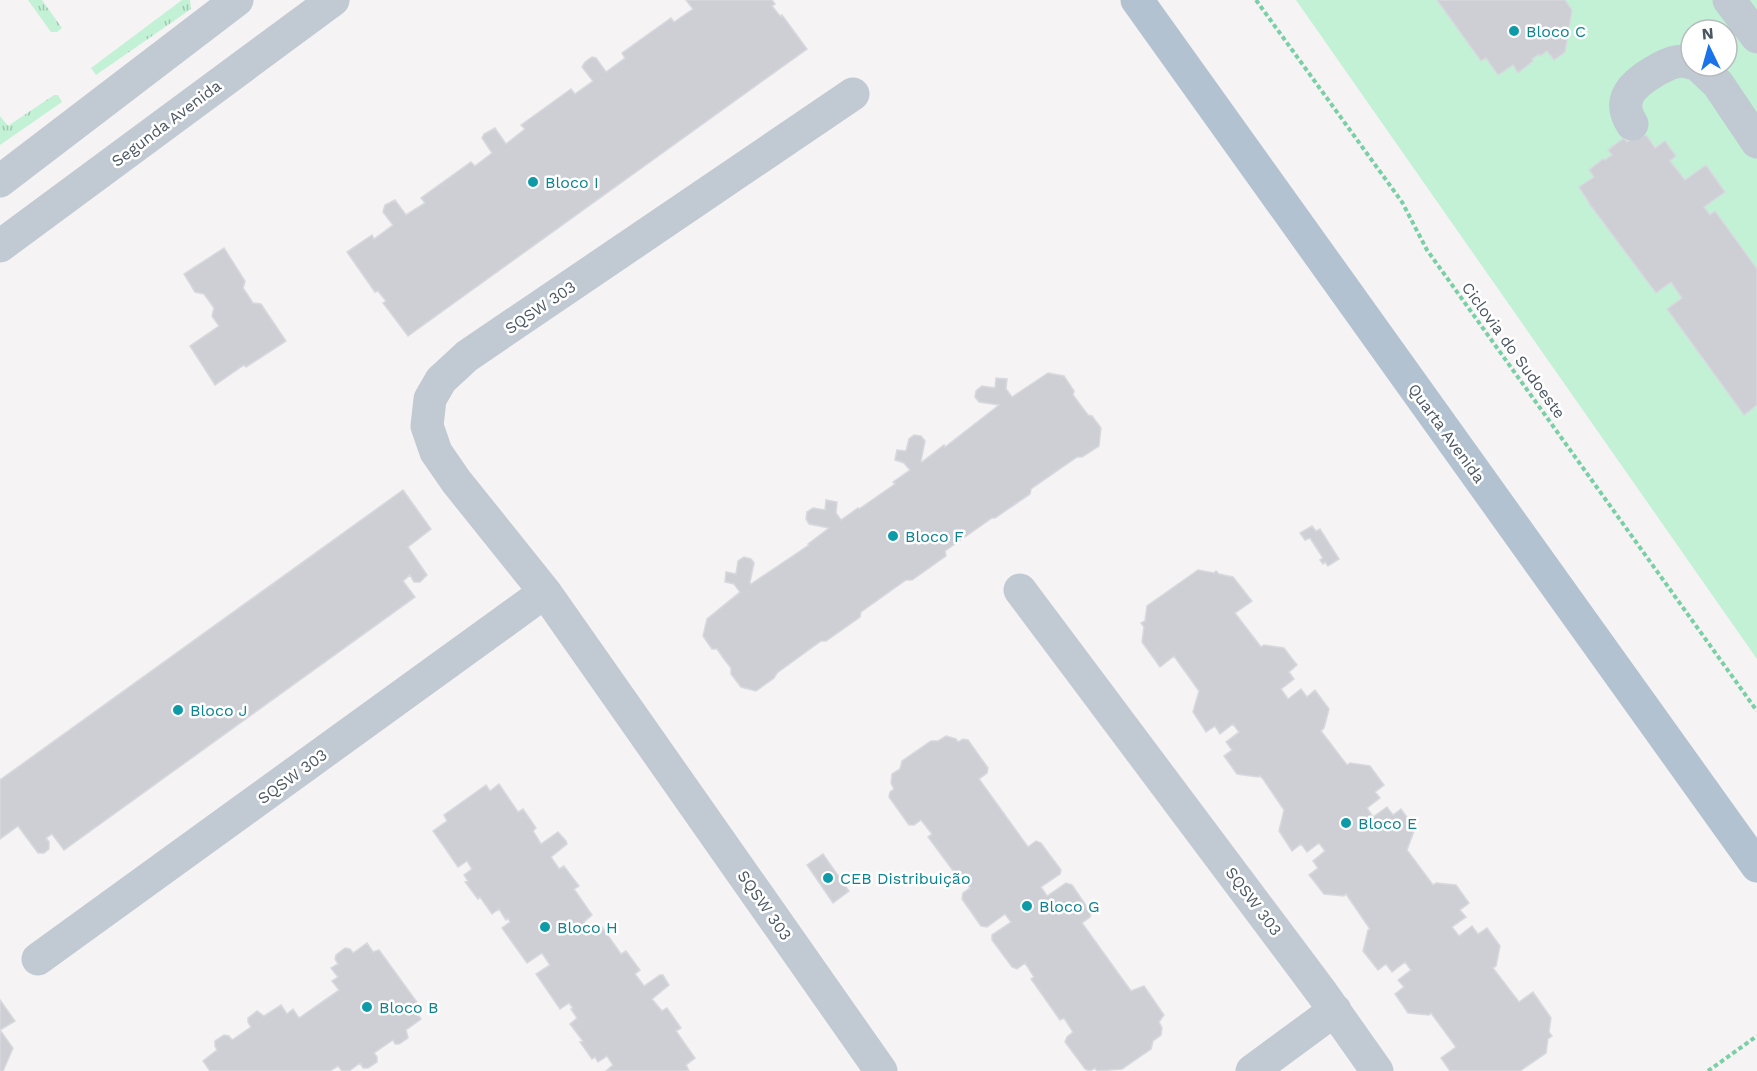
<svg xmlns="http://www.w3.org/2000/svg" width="1757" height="1071" font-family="'Work Sans',sans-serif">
  <defs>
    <pattern id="grass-tufts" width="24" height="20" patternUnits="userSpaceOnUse" patternTransform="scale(1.5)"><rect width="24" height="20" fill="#c3f1d5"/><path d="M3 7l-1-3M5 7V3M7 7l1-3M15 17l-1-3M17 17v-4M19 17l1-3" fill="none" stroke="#a0c6b0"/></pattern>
  </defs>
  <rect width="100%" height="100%" fill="#f5f3f3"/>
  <path fill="url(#grass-tufts)" d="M 28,0 L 42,0 L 62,28 L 57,32 L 51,32 Z
    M 182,0 L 190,0 L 191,9 L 96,75 L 91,68 Z
    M 54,95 L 58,95 L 62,102 L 0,145 L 0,116 L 8,126 Z"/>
  <path fill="#c3f1d5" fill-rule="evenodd" d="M 1296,0 L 1757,0 L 1757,659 ZM 1691,30 L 1727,30 L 1727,66 L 1691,66 Z"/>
  <path fill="#cdcfd5" stroke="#d7d9de" stroke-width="1.5" d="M 686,0 L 772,0 L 775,4 L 772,6 L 780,16 L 782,15 L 807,49 L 408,336 L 383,303 L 386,301 L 378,291 L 375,292 L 347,252 L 372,235 L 374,239 L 393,225 L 383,212 L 385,205 L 395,200 L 406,215 L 425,203 L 421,198 L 471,162 L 475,166 L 492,153 L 482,138 L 484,134 L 495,128 L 506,144 L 525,129 L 521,125 L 571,89 L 575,94 L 593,81 L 582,67 L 585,62 L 592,57 L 596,58 L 606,72 L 625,58 L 622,53 L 671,18 L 674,22 L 693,9 Z
    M 1437,0 L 1565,0 L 1572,10 L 1565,52 L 1554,60 L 1547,51 L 1540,56 L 1539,54 L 1532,59 L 1533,61 L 1518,73 L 1513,65 L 1498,75 L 1486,58 L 1481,61 Z
    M 1638,134 L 1647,136 L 1655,148 L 1665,141 L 1676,156 L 1670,161 L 1685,180 L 1706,165 L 1725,192 L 1704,207 L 1710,215 L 1715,211 L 1757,269 L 1757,405 L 1744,415 L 1667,309 L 1682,298 L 1671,282 L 1656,293 L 1591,206 L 1579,187 L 1594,177 L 1589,170 L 1603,159 L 1605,160 L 1612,155 L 1608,150 L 1624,138 L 1627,142 Z
    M 224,248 L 245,281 L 243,288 L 253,303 L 261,304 L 286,341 L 246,367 L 244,365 L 215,385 L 190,346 L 219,326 L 212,316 L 214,308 L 204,294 L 195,292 L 184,274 Z
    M 1048,373 L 1064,376 L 1074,391 L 1073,395 L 1088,415 L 1092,416 L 1101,428 L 1099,446 L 1082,457 L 1077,457 L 1031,489 L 1030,494 L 995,518 L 992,518 L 945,551 L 946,556 L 912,580 L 906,580 L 861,612 L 860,617 L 826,641 L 821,641 L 777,673 L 774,678 L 756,691 L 741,687 L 731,674 L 731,668 L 724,659 L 717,649 L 712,649 L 703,636 L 707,619 L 740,592 L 734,584 L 725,582 L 726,572 L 736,574 L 738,561 L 744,557 L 751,559 L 754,563 L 750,582 L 751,584 L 809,545 L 808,544 L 829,528 L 809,524 L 806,519 L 807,512 L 813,508 L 825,510 L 826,500 L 837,502 L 836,513 L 841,520 L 858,508 L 859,509 L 895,484 L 893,482 L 910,470 L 904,463 L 895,460 L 897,450 L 906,451 L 909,439 L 914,435 L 921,436 L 925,441 L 921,461 L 922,462 L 944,445 L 945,447 L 999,405 L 979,402 L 975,397 L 976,391 L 982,386 L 995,388 L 996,378 L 1007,379 L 1006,389 L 1012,397 Z
    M 403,490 L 431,529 L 408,547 L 427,575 L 420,582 L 414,582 L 410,575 L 403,581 L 415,597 L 64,850 L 52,834 L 46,838 L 49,842 L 49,849 L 44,853 L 38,853 L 18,826 L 0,839 L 0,780 Z
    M 1312,526 L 1316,531 L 1320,529 L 1339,559 L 1328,566 L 1325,562 L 1323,564 L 1320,560 L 1323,558 L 1310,538 L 1305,540 L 1300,533 Z
    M 1198,570 L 1214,573 L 1216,571 L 1219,574 L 1233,577 L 1252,601 L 1235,613 L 1261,647 L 1264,645 L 1284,648 L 1297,665 L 1289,672 L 1294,679 L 1281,689 L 1288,699 L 1301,689 L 1307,697 L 1315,690 L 1329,709 L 1324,728 L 1321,731 L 1347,765 L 1350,763 L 1370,766 L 1384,785 L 1375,792 L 1380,798 L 1367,808 L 1373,817 L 1387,807 L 1393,815 L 1401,809 L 1415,828 L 1407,850 L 1433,885 L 1436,883 L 1456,885 L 1469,903 L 1460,910 L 1466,917 L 1452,927 L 1459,936 L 1472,926 L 1478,934 L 1487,928 L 1500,946 L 1496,966 L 1493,968 L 1519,1002 L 1533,992 L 1551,1018 L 1549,1032 L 1552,1036 L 1548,1039 L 1546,1053 L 1520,1071 L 1450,1071 L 1441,1058 L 1456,1047 L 1431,1013 L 1429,1015 L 1408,1013 L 1395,994 L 1404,987 L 1398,980 L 1411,970 L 1405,962 L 1392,972 L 1386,964 L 1378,970 L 1363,951 L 1368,930 L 1370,929 L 1346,894 L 1344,896 L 1324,894 L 1309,875 L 1318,868 L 1313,861 L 1325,851 L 1319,843 L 1307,852 L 1301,844 L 1292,851 L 1279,831 L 1284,810 L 1263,779 L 1260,776 L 1258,777 L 1237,774 L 1224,756 L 1232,750 L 1226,742 L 1239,732 L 1233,724 L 1220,734 L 1215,726 L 1206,732 L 1193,712 L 1199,691 L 1174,656 L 1160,667 L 1142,642 L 1144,627 L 1141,623 L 1145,621 L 1147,606 Z
    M 946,736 L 956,739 L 958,742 L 963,739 L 968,740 L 988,768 L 987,773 L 979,779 L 1028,847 L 1036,841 L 1041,843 L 1061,870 L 1060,874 L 1041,887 L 1047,896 L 1066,883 L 1072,885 L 1091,913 L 1090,917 L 1082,923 L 1131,991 L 1144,986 L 1164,1015 L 1159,1022 L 1162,1028 L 1161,1035 L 1153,1041 L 1151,1049 L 1122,1069 L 1097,1071 L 1095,1068 L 1090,1071 L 1085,1069 L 1065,1042 L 1067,1037 L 1073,1032 L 1064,1018 L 1060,1020 L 1031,979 L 1034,977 L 1025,963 L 1017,969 L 1012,967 L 992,940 L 992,935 L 1011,922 L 1005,914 L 987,927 L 981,926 L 962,899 L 963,893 L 970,888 L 960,873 L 957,876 L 928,837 L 932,834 L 921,820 L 914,825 L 909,825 L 889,797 L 890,792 L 894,789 L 891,783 L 892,774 L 900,769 L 902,761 L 931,741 L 938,741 Z
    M 499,784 L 518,812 L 523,809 L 536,828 L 533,831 L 541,844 L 558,832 L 566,841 L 567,844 L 551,857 L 559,869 L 564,866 L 579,886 L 574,889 L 592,915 L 584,922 L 592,934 L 602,927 L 621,954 L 626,951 L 640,970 L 635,974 L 644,986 L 660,975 L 663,975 L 669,985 L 652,999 L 662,1011 L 667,1008 L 681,1028 L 676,1031 L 695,1058 L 686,1065 L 689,1071 L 606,1071 L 613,1065 L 607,1056 L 598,1062 L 595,1057 L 592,1059 L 580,1042 L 583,1041 L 570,1024 L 577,1018 L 571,1009 L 573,1008 L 569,1003 L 560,1009 L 536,974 L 550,965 L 542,953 L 527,963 L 502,928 L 510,922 L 508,918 L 506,920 L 499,909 L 492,914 L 480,897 L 478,899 L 465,882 L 468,881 L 464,875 L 472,869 L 467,861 L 458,867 L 433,831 L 447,821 L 444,815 L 486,785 L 490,791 Z
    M 823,854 L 849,891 L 833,903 L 807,865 Z
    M 367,943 L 373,952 L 379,950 L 419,1005 L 419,1009 L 416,1012 L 421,1019 L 406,1030 L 408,1038 L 399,1044 L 395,1044 L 393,1040 L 374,1053 L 377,1057 L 377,1062 L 368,1068 L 363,1068 L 360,1063 L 349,1071 L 342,1071 L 338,1066 L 330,1071 L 210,1071 L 203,1061 L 217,1050 L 215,1046 L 215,1041 L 224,1035 L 229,1036 L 232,1040 L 251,1027 L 248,1022 L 248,1018 L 257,1011 L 264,1016 L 281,1005 L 287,1014 L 293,1009 L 299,1018 L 339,990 L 332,981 L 338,977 L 331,968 L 338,964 L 335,959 L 336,955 L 345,948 L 350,949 L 353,953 Z
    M 0,1000 L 15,1021 L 0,1030 L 13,1048 L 3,1071 L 0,1071 Z"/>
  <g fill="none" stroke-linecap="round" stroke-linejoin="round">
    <path stroke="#7ad0a6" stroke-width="4" stroke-dasharray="4.5 3" stroke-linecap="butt" d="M 1256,0 L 1402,202 L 1427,250 L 1757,711
      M 1708,1071 L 1757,1036"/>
    <path stroke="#c1cad2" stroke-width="33" d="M 1729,0 L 1757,37
      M 1699,66 L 1718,84 L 1757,142
      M 853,94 L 467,356 L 441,380 L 430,399 L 427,426 L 436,452 L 456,481 L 545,592 L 881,1071
      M 1632,124 C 1616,99 1633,84 1655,71 C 1666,65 1678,58 1691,63
      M 0,181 L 237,0
      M 0,246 L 333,0
      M 1020,590 L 1322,993 L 1377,1071
      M 38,959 L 545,592
      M 1252,1071 L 1335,1010"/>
    <path stroke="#b3c2d1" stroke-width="33" d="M 1137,0 L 1757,866"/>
  </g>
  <g fill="#0f9aa8" stroke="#fff" stroke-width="2">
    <circle cx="1514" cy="31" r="6"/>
    <circle cx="533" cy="182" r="6"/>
    <circle cx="893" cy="536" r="6"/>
    <circle cx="178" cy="710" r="6"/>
    <circle cx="1346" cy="823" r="6"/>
    <circle cx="828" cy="878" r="6"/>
    <circle cx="1027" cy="906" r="6"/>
    <circle cx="545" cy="927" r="6"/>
    <circle cx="367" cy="1007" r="6"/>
  </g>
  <g text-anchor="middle" stroke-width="5" stroke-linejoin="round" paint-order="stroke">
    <g font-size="16" fill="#0d838f" stroke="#fff" text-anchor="start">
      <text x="1526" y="37">Bloco C</text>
      <text x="545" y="188">Bloco I</text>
      <text x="905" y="542">Bloco F</text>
      <text x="190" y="716">Bloco J</text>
      <text x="1358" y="829">Bloco E</text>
      <text x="840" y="884">CEB Distribuição</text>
      <text x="1039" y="912">Bloco G</text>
      <text x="557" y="933">Bloco H</text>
      <text x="379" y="1013">Bloco B</text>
    </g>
    <g font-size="16" fill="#4a5661" stroke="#fff">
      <text transform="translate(166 123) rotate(-37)" y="6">Segunda Avenida</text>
      <text transform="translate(540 307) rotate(-34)" y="6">SQSW 303</text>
      <text transform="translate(1514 350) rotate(54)" y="6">Ciclovia do Sudoeste</text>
      <text transform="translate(1447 433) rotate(54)" y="6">Quarta Avenida</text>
      <text transform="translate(292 776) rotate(-36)" y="6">SQSW 303</text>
      <text transform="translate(1254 901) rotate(53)" y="6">SQSW 303</text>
      <text transform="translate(765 905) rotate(55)" y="6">SQSW 303</text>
    </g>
  </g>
  <g transform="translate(1709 48) rotate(355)"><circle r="28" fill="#ffffff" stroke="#b7bbc0" stroke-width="1.5"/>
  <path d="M0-4.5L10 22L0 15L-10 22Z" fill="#1a73e8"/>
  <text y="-9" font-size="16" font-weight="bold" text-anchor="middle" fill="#4a5661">N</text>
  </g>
</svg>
